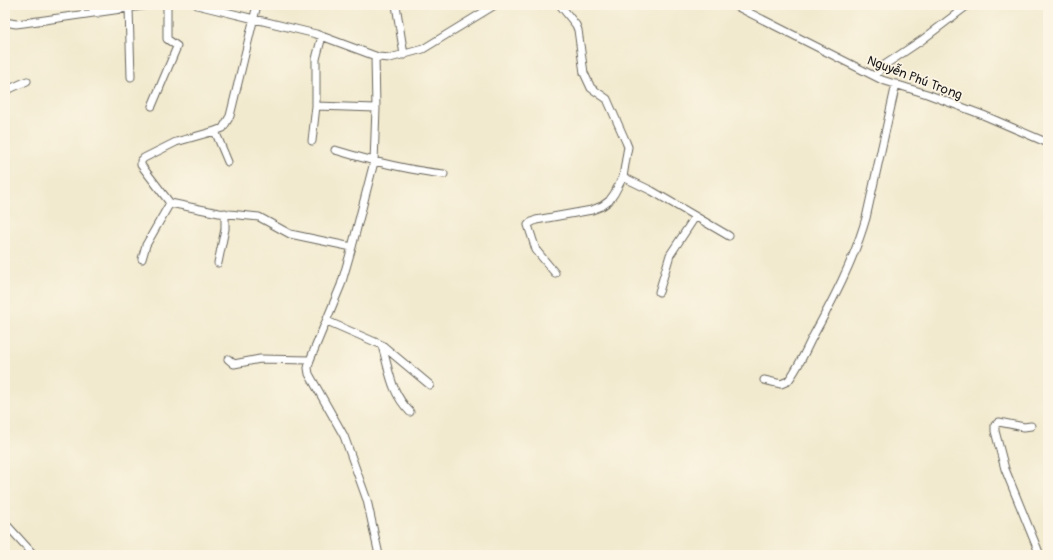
<svg xmlns="http://www.w3.org/2000/svg" width="1053" height="560" font-family="Pangolin,sans-serif">
  <rect width="100%" height="100%" fill="#fcf5e5"/>
  <filter id="ink" filterUnits="userSpaceOnUse"><feTurbulence type="fractalNoise" baseFrequency=".025" numOctaves="2"/><feDisplacementMap in="SourceGraphic" scale="8" xChannelSelector="R" yChannelSelector="G"/><feConvolveMatrix kernelMatrix="1 2 1 2 8 2 1 2 1" color-interpolation-filters="sRGB"/></filter>
  <filter id="wash" filterUnits="userSpaceOnUse"><feTurbulence type="fractalNoise" baseFrequency=".012" numOctaves="4" result="noise"/><feDisplacementMap in="SourceGraphic" scale="16" xChannelSelector="R" yChannelSelector="G"/><feGaussianBlur stdDeviation="0.9" result="paint"/><feColorMatrix in="noise" values="0 0 0 0 0 0 0 0 0 0 0 0 0 0 0 0 0 1.4 0 .05"/><feComposite in="paint" operator="in"/></filter>
  <g filter="url(#wash)">
    <rect width="100%" height="100%" fill="#f2eacf"/>
  </g>
  <g filter="url(#ink)">
    <g fill="none" stroke-linecap="round" stroke-linejoin="round">
      <g stroke="#67645b" stroke-width="9">
        <path id="street" d="M 89,5 L 98,13
          M 197,5 L 316,34 L 378,57 L 390,58 L 423,49 L 495,5
          M 396,5 L 404,55
          M 734,5 L 882,80 L 927,94 L 983,115 L 1048,143
          M 129,8 L 131,77
          M 5,22 L 16,24 L 24,23 L 149,5
          M 375,56 L 376,108 L 374,162 L 352,247 L 341,285 L 310,360 L 308,368 L 309,374 L 344,436 L 367,500 L 379,555
          M 875,76 L 883,66 L 922,40 L 968,5
          M 5,91 L 27,81
          M 152,106 L 176,49 L 177,46 L 167,39 L 167,5
          M 316,106 L 376,108
          M 215,131 L 223,128 L 230,116 L 257,5
          M 312,141 L 316,106 L 316,59 L 322,36
          M 335,150 C 371,161 407,170 444,174
          M 228,162 L 215,131 L 176,142 L 144,158 L 141,161 L 141,165 L 170,203 L 219,213 L 259,217 L 290,234 L 352,247
          M 623,177 L 652,191 L 729,236
          M 142,259 L 146,245 L 170,203
          M 218,263 L 225,229 L 225,213
          M 555,273 L 536,250 L 528,225 L 530,223 L 536,220 L 592,210 L 602,206 L 609,201 L 614,194 L 623,177 L 627,152 L 628,147 L 626,142 L 607,99 L 591,88 L 584,73 L 578,30 L 576,25 L 560,5
          M 659,292 L 670,255 L 695,217
          M 327,321 L 382,345 L 430,385
          M 382,346 C 390,372 390,391 410,412
          M 228,359 L 234,364 L 260,359 L 310,360
          M 764,380 L 781,384 L 788,381 C 798,368 805,352 812,338 C 833,300 854,260 866,218 L 896,84
          M 1031,426 L 1024,427 L 999,422 L 995,425 L 995,431 L 1005,469 L 1040,555
          M 5,523 L 34,555"/>
      </g>
      <use href="#street" stroke="#fff" stroke-width="7"/>
    </g>
  </g>
  <g text-anchor="middle" stroke-width="3.5" stroke-linejoin="round" paint-order="stroke">
    <g font-size="13" fill="#1c1c1c" stroke="#fcf5e5">
      <text transform="translate(915 77) rotate(21)" y="5">Nguyễn Phú Trọng</text>
    </g>
  </g>
  <rect width="1053" height="560" fill="none" stroke="#fcf5e5" stroke-width="20"/>
</svg>
